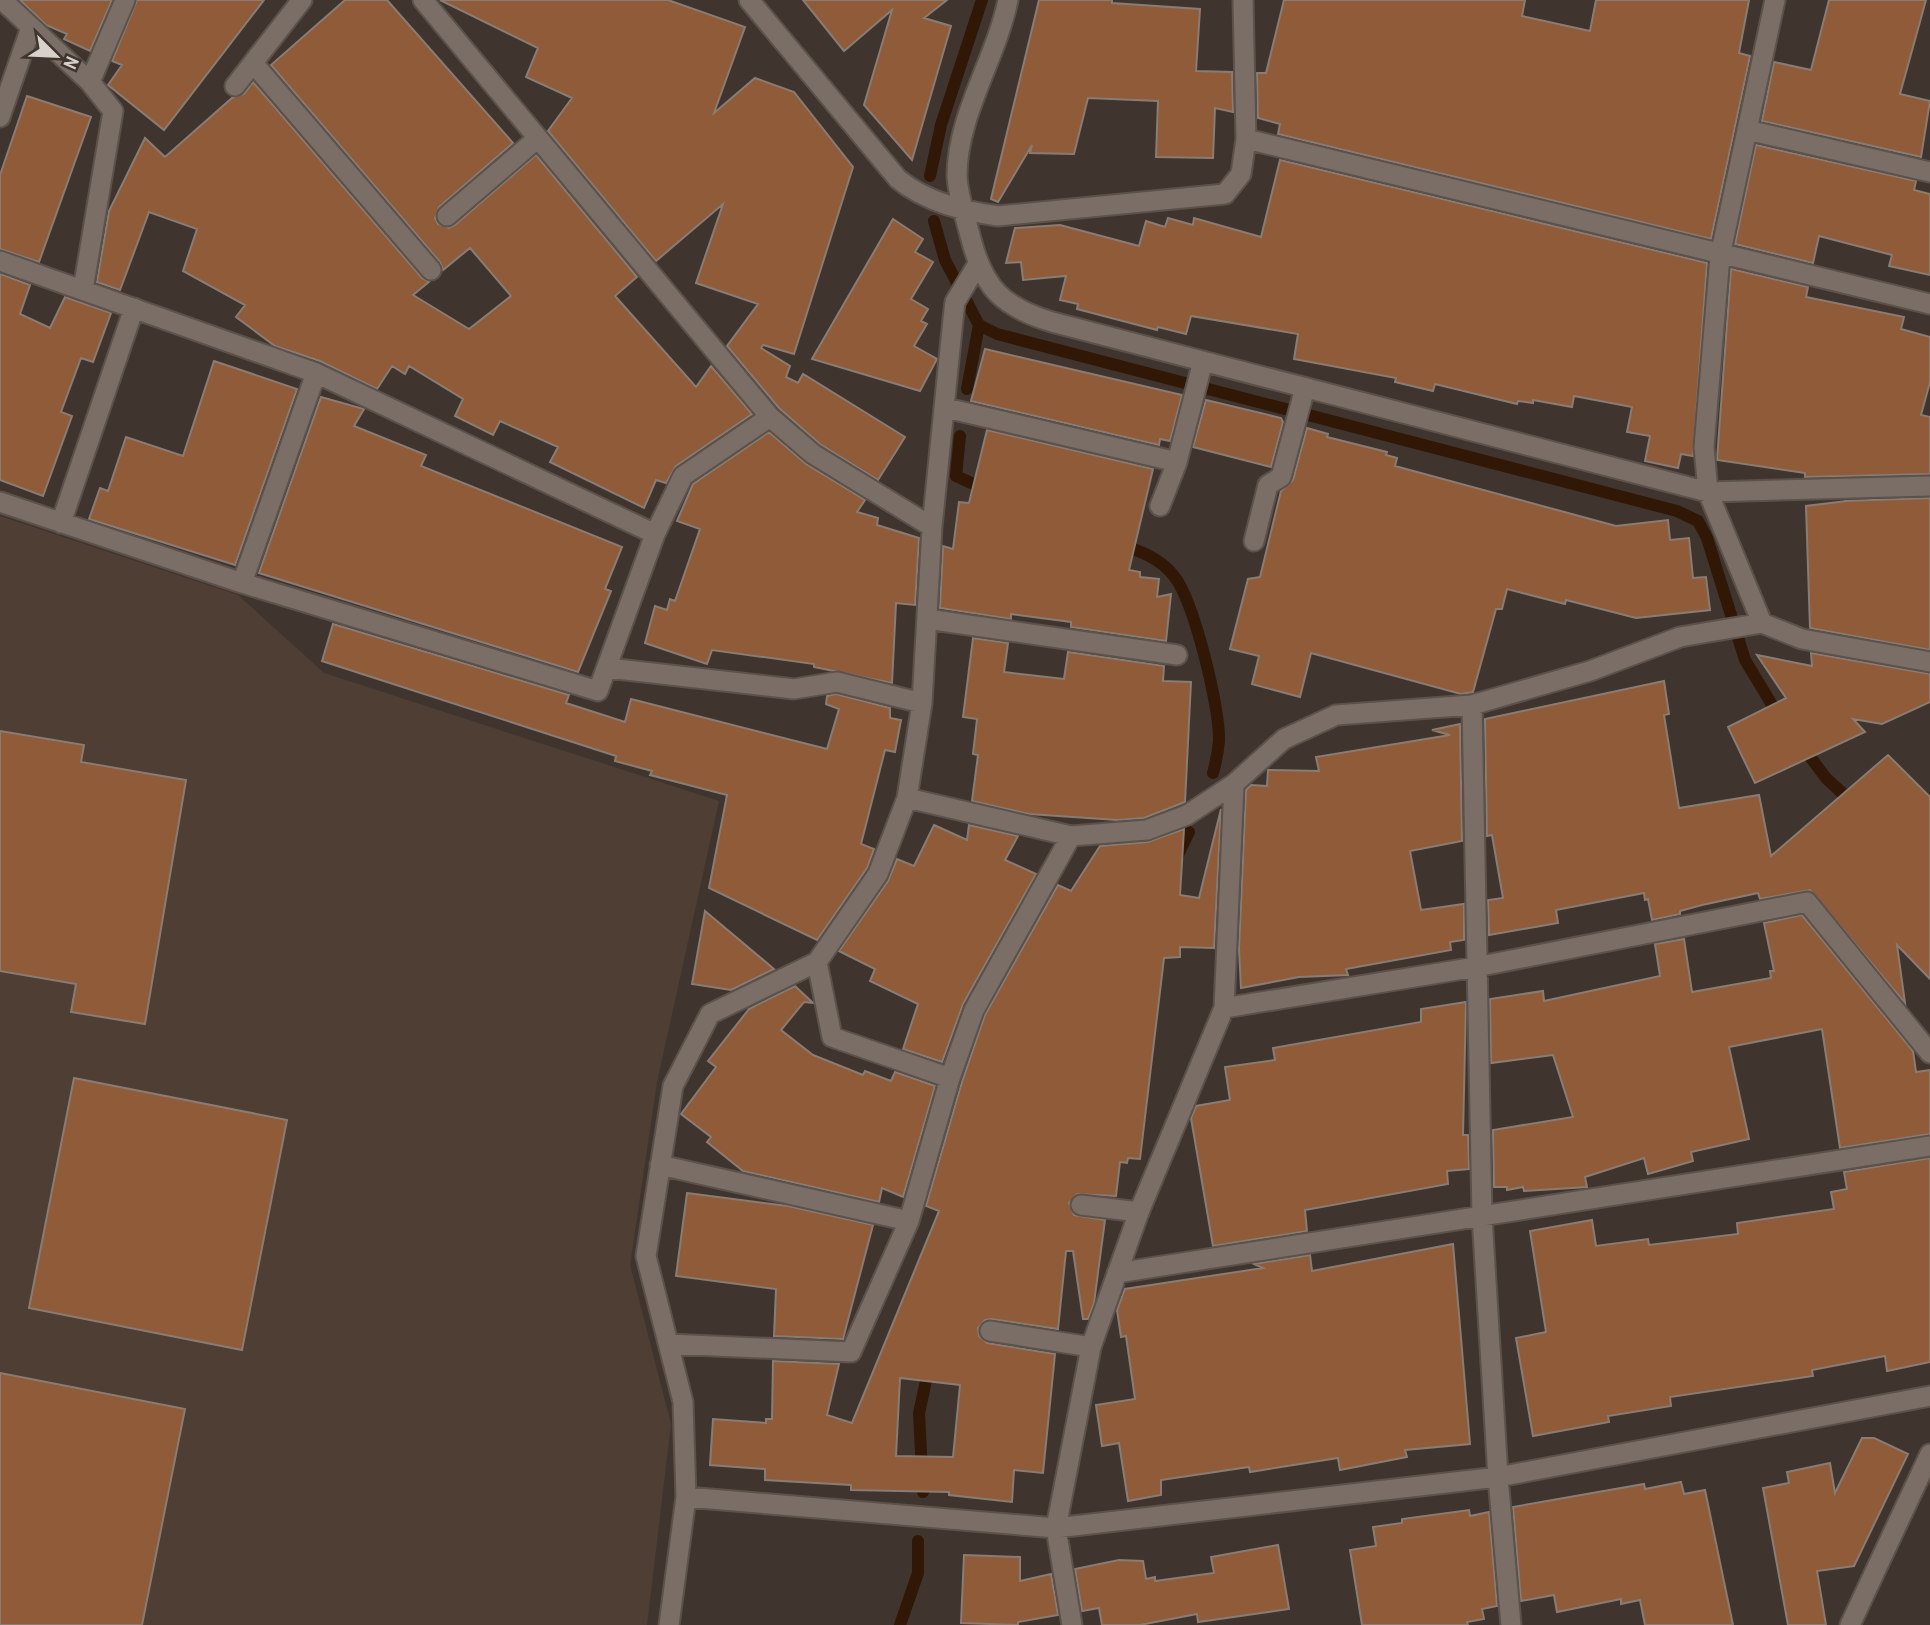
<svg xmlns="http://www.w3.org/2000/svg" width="1930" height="1625" font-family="'Archivo Narrow',sans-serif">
  <rect width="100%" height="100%" fill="#40352e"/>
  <path fill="#4f3e34" d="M 0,516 L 238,595 L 324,673 L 719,801 L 657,1082 L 630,1265 L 671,1424 L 647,1625 L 0,1625 Z"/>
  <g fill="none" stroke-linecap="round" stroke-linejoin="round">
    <path stroke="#311705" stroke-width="12" d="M 930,176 L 941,125 L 982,0
      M 934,221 L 945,260 L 979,325 L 997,334 L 1677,511 L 1698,521 L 1707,538 L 1745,660 L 1780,718
      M 967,389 L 979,325
      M 960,436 L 956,476 L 989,491
      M 1119,544 C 1140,551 1160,558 1174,576 C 1194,601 1220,708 1219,741 C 1218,752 1216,762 1213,773
      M 1802,746 L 1826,778 L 1855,805
      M 1177,857 L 1189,832
      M 923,1492 L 919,1413 L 929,1367
      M 900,1625 L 918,1573 L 918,1541"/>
  </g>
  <path fill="#8f5b38" stroke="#897c74" stroke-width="2" fill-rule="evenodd" d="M 20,0 L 112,0 L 90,51 L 64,39 L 67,34 L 46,25 Z
    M 137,0 L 264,0 L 164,130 L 108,85 L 122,65 L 112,61 Z
    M 345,0 L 387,0 L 513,143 L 439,207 L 435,218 L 438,224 L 449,228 L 455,225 L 536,155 L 637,277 L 615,296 L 696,387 L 711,366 L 752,414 L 676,466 L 666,483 L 656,480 L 644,508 L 550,462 L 558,447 L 500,421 L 493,435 L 455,416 L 463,399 L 409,366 L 405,374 L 392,366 L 377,389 L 320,361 L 275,346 L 236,317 L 245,305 L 183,271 L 197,229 L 149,212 L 120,290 L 97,282 L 109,211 L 145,138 L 165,157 L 232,98 L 244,94 L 253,82 L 422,278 L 429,282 L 413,295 L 469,329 L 511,296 L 470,248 L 443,270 L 440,262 L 271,65 Z
    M 440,0 L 668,0 L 745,27 L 714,113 L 755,78 L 794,92 L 853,167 L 794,354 L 763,345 L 761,348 L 790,366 L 786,377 L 798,383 L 803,374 L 905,437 L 878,480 L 820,444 L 779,408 L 727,346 L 758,304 L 696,283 L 723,204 L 656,261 L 548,131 L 572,98 L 526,77 L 538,48 Z
    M 803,0 L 947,0 L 924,18 L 951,26 L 912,160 L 864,105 L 892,10 L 844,51 Z
    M 1039,0 L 1112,0 L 1112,3 L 1200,9 L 1196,71 L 1232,72 L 1233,112 L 1215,108 L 1213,158 L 1156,157 L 1158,101 L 1088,98 L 1074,154 L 1030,153 L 1032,145 L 998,202 L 991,199 Z
    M 1284,0 L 1525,0 L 1522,16 L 1590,31 L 1596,0 L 1749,0 L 1739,53 L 1750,56 L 1711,239 L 1278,134 L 1280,124 L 1258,118 L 1257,73 L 1266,73 Z
    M 1829,0 L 1926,0 L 1900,94 L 1930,101 L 1921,157 L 1762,121 L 1774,62 L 1811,70 Z
    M 27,96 L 91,117 L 39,262 L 0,249 L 0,175 Z
    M 1756,145 L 1916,181 L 1914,190 L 1930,194 L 1930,275 L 1889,266 L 1892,255 L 1819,236 L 1813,263 L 1735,244 Z
    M 1280,160 L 1707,263 L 1693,456 L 1681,454 L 1678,468 L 1645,461 L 1650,436 L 1627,432 L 1632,407 L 1574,396 L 1572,407 L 1533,400 L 1533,403 L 1518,401 L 1517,404 L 1435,384 L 1433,391 L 1395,382 L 1396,378 L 1294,359 L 1298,334 L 1191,316 L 1186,334 L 1158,327 L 1157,330 L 1077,309 L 1078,304 L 1060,300 L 1066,276 L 1023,280 L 1021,262 L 1006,263 L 1015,228 L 1060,225 L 1139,246 L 1146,221 L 1165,227 L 1168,218 L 1193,225 L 1194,218 L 1261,237 Z
    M 893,219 L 923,239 L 915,252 L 933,262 L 911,299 L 928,309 L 921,321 L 927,324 L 914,346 L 937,359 L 920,391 L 812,359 Z
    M 1731,269 L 1808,287 L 1806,297 L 1904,317 L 1901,329 L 1930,337 L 1930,382 L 1921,415 L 1930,417 L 1930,474 L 1805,477 L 1805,473 L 1717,460 Z
    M 0,274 L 30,285 L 20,314 L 50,328 L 65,297 L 111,313 L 93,362 L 81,358 L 61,412 L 72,416 L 43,496 L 0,480 Z
    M 985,349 L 1182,395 L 1170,441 L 1160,439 L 1159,445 L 971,401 Z
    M 214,361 L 297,389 L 235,565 L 89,519 L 100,488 L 108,491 L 126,437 L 183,456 Z
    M 321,397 L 364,409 L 354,426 L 426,455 L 421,466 L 622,547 L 605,589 L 611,591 L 578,672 L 259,573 Z
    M 1206,400 L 1281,418 L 1283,422 L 1271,467 L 1193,447 Z
    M 1307,428 L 1328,434 L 1327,437 L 1387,452 L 1386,455 L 1397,458 L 1395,466 L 1616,526 L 1668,520 L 1670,540 L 1689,538 L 1693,578 L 1706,577 L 1710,610 L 1636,618 L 1566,600 L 1565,604 L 1507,589 L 1502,609 L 1496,609 L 1473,692 L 1461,694 L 1311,653 L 1300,697 L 1252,684 L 1259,656 L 1230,649 L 1248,579 L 1260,577 L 1281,491 L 1293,480 Z
    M 987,430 L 1153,469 L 1129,570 L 1140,572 L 1140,577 L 1159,579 L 1157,597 L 1171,594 L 1166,641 L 1071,627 L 1071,622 L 1011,614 L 1011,619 L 940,608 L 943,546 L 953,549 L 959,502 L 969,503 Z
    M 769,432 L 806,464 L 865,500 L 857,512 L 878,518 L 877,525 L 919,538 L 915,605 L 896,603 L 892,683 L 814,667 L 814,664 L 712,650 L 707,664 L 645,643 L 655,606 L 667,610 L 670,599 L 675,601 L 700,529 L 677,521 L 693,484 Z
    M 1930,498 L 1930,650 L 1810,628 L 1806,506 L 1847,501 L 1844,501 Z
    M 333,624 L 569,695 L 566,703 L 625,722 L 631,699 L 827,749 L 839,709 L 826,704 L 827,696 L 836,694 L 890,708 L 890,718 L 901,720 L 895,752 L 885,750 L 861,844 L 874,849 L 867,868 L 817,940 L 709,888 L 727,795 L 650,775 L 652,771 L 615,761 L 616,756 L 322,661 Z
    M 973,638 L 1008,643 L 1004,672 L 1064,679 L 1068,652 L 1164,666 L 1163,681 L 1191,682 L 1185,802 L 1144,818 L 1117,820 L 1029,814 L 972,801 L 978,755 L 973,754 L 977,719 L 963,717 Z
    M 1811,653 L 1930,674 L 1930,702 L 1882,724 L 1853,719 L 1865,732 L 1755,783 L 1728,727 L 1786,698 L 1757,655 L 1812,666 Z
    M 1664,681 L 1669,714 L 1664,715 L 1679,808 L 1759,795 L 1771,856 L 1888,755 L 1930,797 L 1930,979 L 1897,945 L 1905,1003 L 1810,890 L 1760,899 L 1758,893 L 1702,905 L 1680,911 L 1680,914 L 1652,920 L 1648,899 L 1645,900 L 1644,893 L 1556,910 L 1558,923 L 1489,935 L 1488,900 L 1503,898 L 1492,835 L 1487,836 L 1485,719 Z
    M 1460,724 L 1462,841 L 1410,851 L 1421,910 L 1464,904 L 1464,940 L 1450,942 L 1451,950 L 1346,969 L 1348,975 L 1299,977 L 1241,988 L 1239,949 L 1246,790 L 1251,785 L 1267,786 L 1268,770 L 1319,771 L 1316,757 L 1450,735 L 1432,730 Z
    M 0,731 L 84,745 L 81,762 L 186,780 L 145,1024 L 71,1012 L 76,984 L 0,971 Z
    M 1221,809 L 1214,948 L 1180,947 L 1180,957 L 1164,958 L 1140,1159 L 1128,1158 L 1127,1163 L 1120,1162 L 1116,1196 L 1077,1194 L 1069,1203 L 1074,1215 L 1105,1220 L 1094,1303 L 1088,1319 L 1083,1319 L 1073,1251 L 1066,1251 L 1058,1329 L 991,1319 L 985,1320 L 978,1328 L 979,1336 L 987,1343 L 1055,1354 L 1043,1473 L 1014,1470 L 1012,1502 L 949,1495 L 949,1492 L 851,1490 L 851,1485 L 765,1480 L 765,1469 L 710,1465 L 713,1419 L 766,1423 L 766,1419 L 772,1419 L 773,1361 L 839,1364 L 827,1415 L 852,1423 L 939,1211 L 926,1206 L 962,1082 L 985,1015 L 1058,885 L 1071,891 L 1100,846 L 1148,842 L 1184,829 L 1180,895 L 1199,898 ZM 900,1378 L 960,1385 L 953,1457 L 896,1456 Z
    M 934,825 L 967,840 L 969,825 L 1018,836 L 1005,860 L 1036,874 L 963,1004 L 942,1062 L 903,1049 L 918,1004 L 870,981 L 875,969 L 839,951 L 888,881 L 897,859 L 914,866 Z
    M 705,911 L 774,969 L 731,990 L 692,984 Z
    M 1802,915 L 1913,1051 L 1916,1072 L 1930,1070 L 1930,1134 L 1840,1148 L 1822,1029 L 1729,1047 L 1749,1139 L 1691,1152 L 1693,1161 L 1648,1174 L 1644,1158 L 1585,1177 L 1587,1187 L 1524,1191 L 1523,1187 L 1507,1190 L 1507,1187 L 1494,1187 L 1493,1130 L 1573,1117 L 1553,1055 L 1491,1063 L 1490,999 L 1543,991 L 1544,1001 L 1660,976 L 1655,944 L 1684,939 L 1692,992 L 1771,978 L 1770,971 L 1774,971 L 1764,923 Z
    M 795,986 L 813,1003 L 804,1002 L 781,1030 L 813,1055 L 863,1075 L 865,1071 L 891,1081 L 895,1072 L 935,1086 L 903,1197 L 882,1188 L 879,1202 L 743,1171 L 707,1142 L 711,1137 L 681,1114 L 716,1067 L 708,1061 L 749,1009 Z
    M 1466,1002 L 1463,1135 L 1468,1135 L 1469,1169 L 1447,1171 L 1448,1184 L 1305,1210 L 1307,1231 L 1213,1246 L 1191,1118 L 1196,1106 L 1230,1100 L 1225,1067 L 1275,1060 L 1273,1048 L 1421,1022 L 1421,1009 Z
    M 74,1078 L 287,1120 L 242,1350 L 29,1308 Z
    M 1930,1158 L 1930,1362 L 1887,1371 L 1885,1356 L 1812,1370 L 1813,1376 L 1670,1397 L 1671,1406 L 1608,1416 L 1609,1422 L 1533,1436 L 1516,1338 L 1546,1332 L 1530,1231 L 1592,1220 L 1596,1246 L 1648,1239 L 1649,1245 L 1738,1234 L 1737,1223 L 1834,1209 L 1831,1192 L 1847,1189 L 1844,1172 Z
    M 687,1193 L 788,1206 L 873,1225 L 843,1339 L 774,1336 L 776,1289 L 676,1276 Z
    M 1453,1244 L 1470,1444 L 1405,1450 L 1407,1457 L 1340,1470 L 1338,1458 L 1250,1472 L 1249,1467 L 1161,1480 L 1161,1495 L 1128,1501 L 1119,1443 L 1102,1446 L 1096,1405 L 1135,1399 L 1126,1336 L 1121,1337 L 1117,1310 L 1125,1289 L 1263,1268 L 1254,1264 L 1310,1255 L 1312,1271 Z
    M 0,1373 L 185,1409 L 142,1625 L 0,1625 Z
    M 1862,1438 L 1874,1438 L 1908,1454 L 1854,1566 L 1817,1571 L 1826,1625 L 1788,1625 L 1763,1488 L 1789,1483 L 1787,1472 L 1830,1463 L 1835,1493 Z
    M 1681,1482 L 1684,1494 L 1705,1490 L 1733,1625 L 1645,1625 L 1640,1600 L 1621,1604 L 1621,1599 L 1557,1612 L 1554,1595 L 1521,1601 L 1513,1507 L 1644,1484 L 1645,1489 Z
    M 1469,1510 L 1470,1516 L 1489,1512 L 1497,1606 L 1482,1609 L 1484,1619 L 1467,1622 L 1468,1625 L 1362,1625 L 1350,1550 L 1376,1546 L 1373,1527 L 1402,1523 L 1402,1519 Z
    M 1278,1545 L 1289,1609 L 1198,1622 L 1197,1614 L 1140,1625 L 1102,1625 L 1099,1608 L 1082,1611 L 1075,1569 L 1119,1560 L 1143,1561 L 1146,1579 L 1155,1577 L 1155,1581 L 1214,1573 L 1211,1557 Z
    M 964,1555 L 1020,1557 L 1020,1581 L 1051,1574 L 1058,1615 L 1018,1622 L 1018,1625 L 961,1623 Z"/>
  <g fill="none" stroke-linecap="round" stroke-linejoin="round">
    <g stroke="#5b524c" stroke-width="23">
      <path id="service" d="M 1708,492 L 1930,486
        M 1254,541 L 1268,485 L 1281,477 L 1305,388
        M 1081,1205 L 1139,1212
        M 990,1331 L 1091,1347"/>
    </g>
    <g stroke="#5b524c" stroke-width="23">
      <path id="minor" d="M 2,0 L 90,82 L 113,111 L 83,290
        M 423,0 L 770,417 L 813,454 L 932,527
        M 749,0 L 898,179 C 926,202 963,211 998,216 L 1225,194 L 1241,174 L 1246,139 L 1243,0
        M 1008,0 C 996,59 957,115 957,176 C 958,196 966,219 971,239 C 984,289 1003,307 1052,322 L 1708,492 L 1762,623 L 1802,639 L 1930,662
        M 253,63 L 431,270
        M 90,82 L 125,0
        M 235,86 L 302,0
        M 0,117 L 31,27
        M 1747,130 L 1930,172
        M 1246,139 L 1930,304
        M 447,216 L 538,138
        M 0,261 L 316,373 L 655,534
        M 946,408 L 1177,462
        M 1708,492 L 1704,447 L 1720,256 L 1775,0
        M 0,502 L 242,583 L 598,691 L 655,534 L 683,476 L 770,417
        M 1160,506 L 1177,462 L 1203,361
        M 61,523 L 134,308
        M 242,583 L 316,373
        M 927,619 L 1177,655
        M 608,668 L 794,689 L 837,682 L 922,703
        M 1472,705 L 1482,1216 L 1498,1477 L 1511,1625
        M 907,798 L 1071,836 L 1147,830 L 1187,815 L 1234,784 L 1284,739 L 1336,715 L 1472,705 L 1590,671 L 1680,637 L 1762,623
        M 817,962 L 832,1037 L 950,1078
        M 1224,1008 L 1476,967 L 1807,902 L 1930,1053
        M 660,1165 L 909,1221
        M 1117,1273 L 1930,1146
        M 669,1344 L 851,1352 L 909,1221 L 950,1078 L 974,1010 L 1071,836
        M 686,1497 L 683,1402 L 646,1256 L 673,1086 L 710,1014 L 817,962 L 878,874 L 907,798 L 922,703 L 932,527 L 953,319 L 955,302 L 978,264
        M 669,1625 L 686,1497 L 1056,1528 L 1498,1477 L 1930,1396
        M 1072,1625 L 1056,1528 L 1091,1347 L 1139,1212 L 1224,1008 L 1234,784
        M 1850,1625 L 1930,1454"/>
    </g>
    <use href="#service" stroke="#7b6e66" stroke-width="19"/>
    <use href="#minor" stroke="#7b6e66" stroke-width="19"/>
  </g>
  <g transform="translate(56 56) rotate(114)" stroke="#40352e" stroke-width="5" paint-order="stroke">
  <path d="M0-5L12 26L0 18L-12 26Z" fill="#d7d0cb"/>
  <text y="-10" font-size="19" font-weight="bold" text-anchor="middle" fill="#d7d0cb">N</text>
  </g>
</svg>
